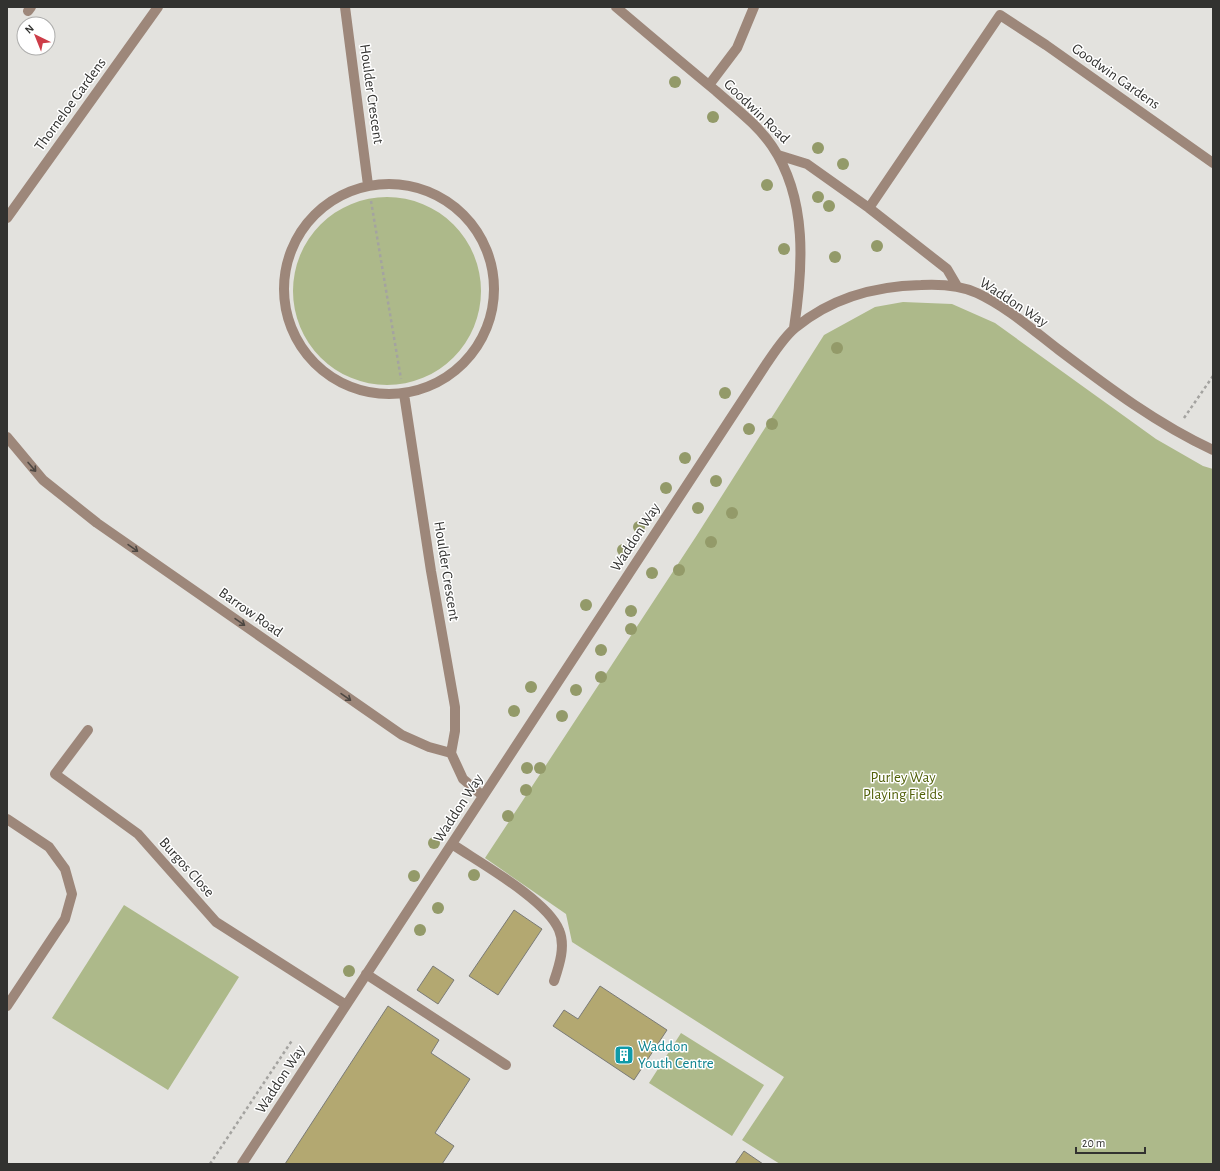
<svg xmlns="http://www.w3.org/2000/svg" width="1220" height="1171" font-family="'Alegreya Sans',sans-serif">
  <rect width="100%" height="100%" fill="#e3e2de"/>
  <path fill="#adb98a" d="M293 291a94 94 0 1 1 188 0a94 94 0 1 1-188 0Z
    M 903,302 L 952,304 L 995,323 L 1156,439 L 1203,466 L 1213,469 L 1213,1164 L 780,1164 L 742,1140 L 784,1077 L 572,942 L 566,914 L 485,858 L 697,535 L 824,335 L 875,307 Z
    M 124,905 L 239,977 L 168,1090 L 52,1018 Z
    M 681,1033 L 764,1085 L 732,1136 L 649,1083 Z"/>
  <path fill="#b3a871" stroke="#7a7a76" d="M 514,910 L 542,929 L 498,995 L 469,976 Z
    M 433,966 L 454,980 L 438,1004 L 417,990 Z
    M 600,986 L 667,1030 L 634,1080 L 553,1026 L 564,1010 L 578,1019 Z
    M 388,1006 L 439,1040 L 431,1053 L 470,1079 L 435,1133 L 454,1146 L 442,1164 L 285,1164 Z
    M 744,1151 L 763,1164 L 735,1164 Z"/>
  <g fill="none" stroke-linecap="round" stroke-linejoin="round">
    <path stroke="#a4a3a0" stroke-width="2.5" stroke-dasharray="3 3" stroke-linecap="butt" d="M 371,201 L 401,379
      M 1184,418 L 1213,376
      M 210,1164 L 293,1039"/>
    <path stroke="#9d877a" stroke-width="10" d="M 345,7 L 368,185
      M 616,7 C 649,35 682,63 716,91 C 735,108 758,125 772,146 C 808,199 803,268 794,328
      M 28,11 L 31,7
      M 709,85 L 737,48 L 754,7
      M 778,155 L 807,164 L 869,208 L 947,269 L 957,286
      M284 289a105 105 0 1 1 210 0a105 105 0 1 1-210 0Z
      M 869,208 L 1000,15 L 1046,45 L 1213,163
      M 7,218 L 158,7
      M 404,394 L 431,571 L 455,707 L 455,731 L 451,753 L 463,779 L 483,796
      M 7,437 L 43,480 L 97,523 L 402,735 L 429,747 L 451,753
      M 88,730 L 55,774 L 138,834 L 216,922 L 346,1005
      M 7,819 L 49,847 L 65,869 L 72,894 L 65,919 L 7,1006
      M 452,844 C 480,863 547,900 559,930 C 566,946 559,966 554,981
      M 366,974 L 506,1065
      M 242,1164 L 765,366 C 774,353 783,338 795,328 C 831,298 875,286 921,285 C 940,284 960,285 977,293 C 1007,307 1033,330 1059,350 C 1108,387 1157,424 1213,450"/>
  </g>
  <g fill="#939a69">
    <circle cx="675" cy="82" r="6"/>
    <circle cx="713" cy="117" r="6"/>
    <circle cx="818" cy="148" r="6"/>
    <circle cx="843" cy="164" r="6"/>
    <circle cx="767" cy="185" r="6"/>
    <circle cx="818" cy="197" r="6"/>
    <circle cx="829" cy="206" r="6"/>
    <circle cx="877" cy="246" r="6"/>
    <circle cx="784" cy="249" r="6"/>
    <circle cx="835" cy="257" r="6"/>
    <circle cx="837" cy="348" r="6"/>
    <circle cx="725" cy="393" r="6"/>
    <circle cx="772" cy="424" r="6"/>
    <circle cx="749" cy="429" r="6"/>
    <circle cx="685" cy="458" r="6"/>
    <circle cx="716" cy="481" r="6"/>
    <circle cx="666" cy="488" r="6"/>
    <circle cx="698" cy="508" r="6"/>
    <circle cx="732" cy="513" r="6"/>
    <circle cx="639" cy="527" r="6"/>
    <circle cx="711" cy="542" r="6"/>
    <circle cx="623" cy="550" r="6"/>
    <circle cx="679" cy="570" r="6"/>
    <circle cx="652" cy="573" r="6"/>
    <circle cx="586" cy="605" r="6"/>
    <circle cx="631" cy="611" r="6"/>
    <circle cx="631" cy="629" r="6"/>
    <circle cx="601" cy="650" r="6"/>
    <circle cx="601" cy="677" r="6"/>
    <circle cx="531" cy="687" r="6"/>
    <circle cx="576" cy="690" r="6"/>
    <circle cx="514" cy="711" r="6"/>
    <circle cx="562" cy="716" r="6"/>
    <circle cx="527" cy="768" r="6"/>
    <circle cx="540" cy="768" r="6"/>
    <circle cx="526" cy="790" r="6"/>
    <circle cx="508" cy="816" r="6"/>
    <circle cx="434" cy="843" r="6"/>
    <circle cx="474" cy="875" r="6"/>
    <circle cx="414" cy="876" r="6"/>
    <circle cx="438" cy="908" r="6"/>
    <circle cx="420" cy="930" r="6"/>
    <circle cx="349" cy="971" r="6"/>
  </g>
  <defs><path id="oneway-shaft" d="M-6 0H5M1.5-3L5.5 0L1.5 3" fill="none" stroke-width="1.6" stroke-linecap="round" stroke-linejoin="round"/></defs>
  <g stroke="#4d4742">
    <use href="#oneway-shaft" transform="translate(32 467) rotate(49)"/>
    <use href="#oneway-shaft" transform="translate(133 548) rotate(35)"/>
    <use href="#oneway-shaft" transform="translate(240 622) rotate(35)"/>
    <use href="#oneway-shaft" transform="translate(346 697) rotate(35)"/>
  </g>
  <defs>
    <g id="building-square" transform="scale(1)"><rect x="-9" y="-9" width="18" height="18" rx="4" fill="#0f9aa8" stroke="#fff"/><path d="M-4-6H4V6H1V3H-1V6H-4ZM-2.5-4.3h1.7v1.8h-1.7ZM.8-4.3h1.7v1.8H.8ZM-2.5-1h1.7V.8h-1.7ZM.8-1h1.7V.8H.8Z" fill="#fff"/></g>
  </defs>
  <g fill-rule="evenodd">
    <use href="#building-square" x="624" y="1055"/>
  </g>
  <g text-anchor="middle" stroke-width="3" stroke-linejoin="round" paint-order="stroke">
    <g font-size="15" fill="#323230" stroke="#fff">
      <text transform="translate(1116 76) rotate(35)" y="5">Goodwin Gardens</text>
      <text transform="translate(372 94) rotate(82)" y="5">Houlder Crescent</text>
      <text transform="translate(70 104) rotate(-54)" y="5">Thorneloe Gardens</text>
      <text transform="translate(757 111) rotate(44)" y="5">Goodwin Road</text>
      <text transform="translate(1014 302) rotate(33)" y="5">Waddon Way</text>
      <text transform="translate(635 537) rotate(-57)" y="5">Waddon Way</text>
      <text transform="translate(447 571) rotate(81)" y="5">Houlder Crescent</text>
      <text transform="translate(251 612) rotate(35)" y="5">Barrow Road</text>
      <text transform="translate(458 808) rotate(-57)" y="5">Waddon Way</text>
      <text transform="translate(187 867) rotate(48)" y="5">Burgos Close</text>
      <text transform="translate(280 1079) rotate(-57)" y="5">Waddon Way</text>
    </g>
    <g font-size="15" fill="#516009" stroke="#fff">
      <text x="903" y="782">Purley Way<tspan x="903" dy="17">Playing Fields</tspan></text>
    </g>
    <g font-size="15" fill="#0d838f" stroke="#fff" text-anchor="start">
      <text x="638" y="1051">Waddon<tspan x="638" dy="17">Youth Centre</tspan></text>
    </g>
  </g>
  <rect width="1220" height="1171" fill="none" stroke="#323230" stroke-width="16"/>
  <g transform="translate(36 36) rotate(317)"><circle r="19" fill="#ffffff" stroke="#adadac"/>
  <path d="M0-3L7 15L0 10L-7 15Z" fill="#cd3d48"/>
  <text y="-6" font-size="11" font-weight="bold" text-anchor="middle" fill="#323230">N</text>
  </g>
  <path d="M1076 1147v6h69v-6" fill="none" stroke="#323230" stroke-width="2"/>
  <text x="1082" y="1147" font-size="12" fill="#323230" stroke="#ffffff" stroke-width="3" paint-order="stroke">20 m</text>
</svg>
